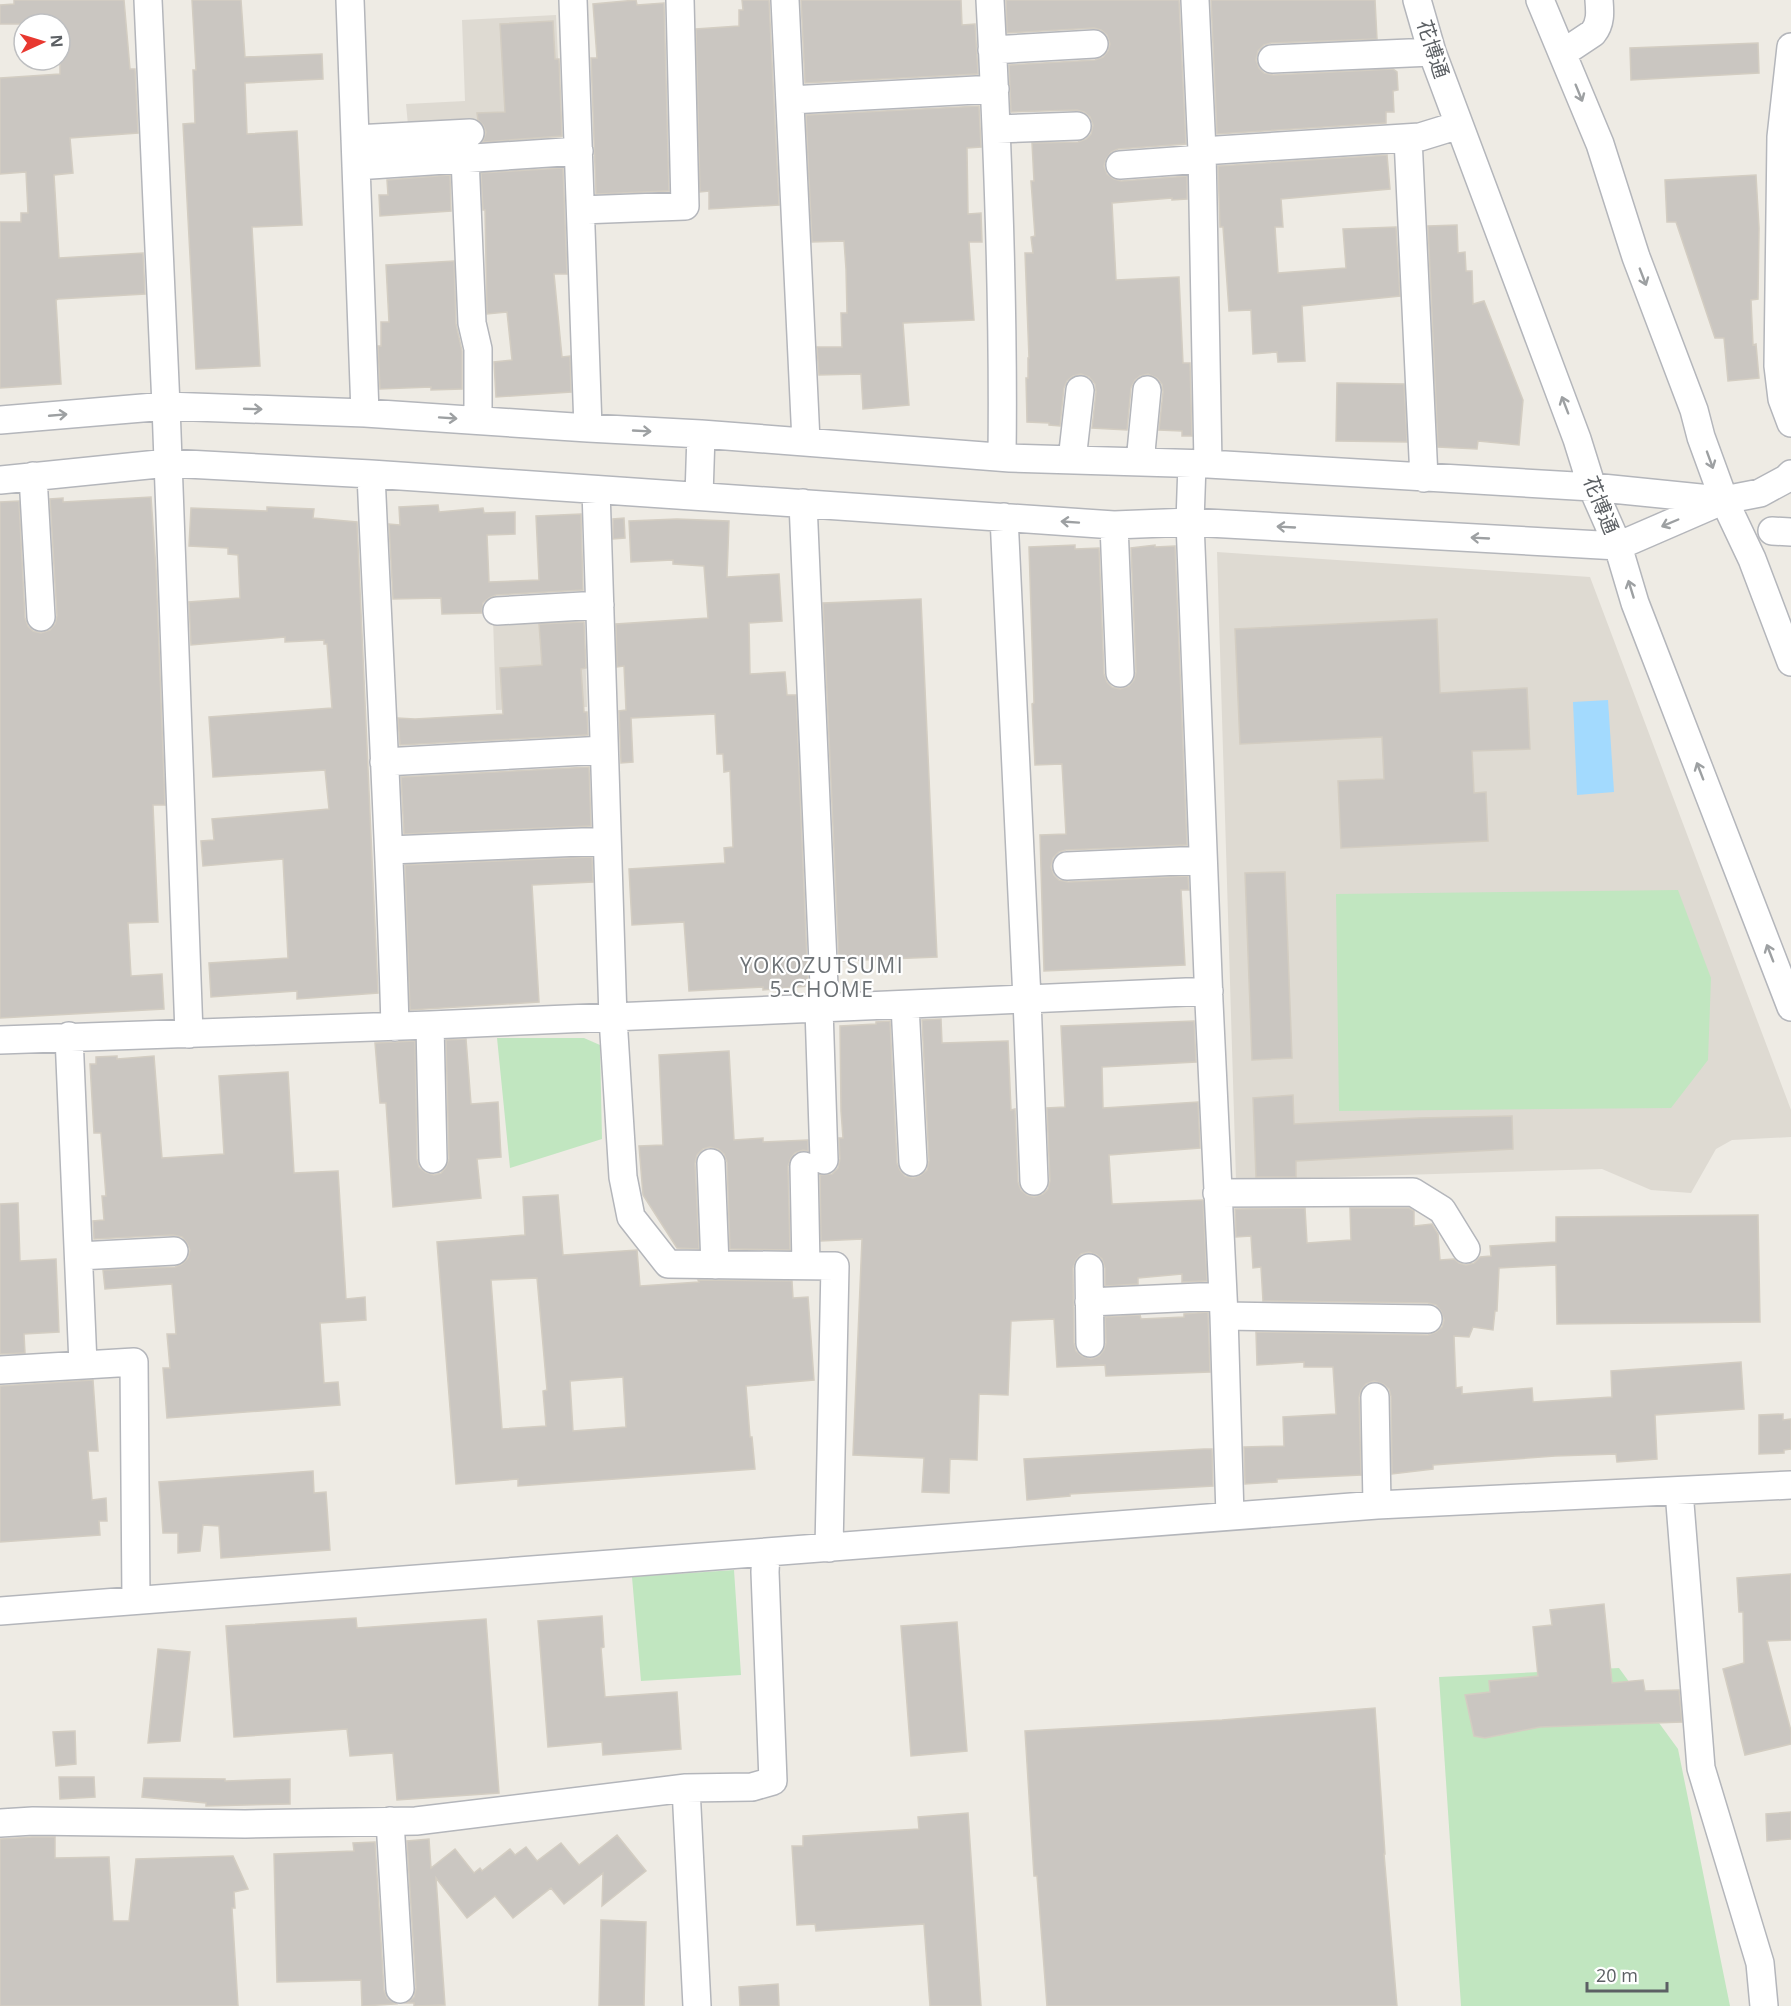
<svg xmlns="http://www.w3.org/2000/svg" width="1791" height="2006" font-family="'Open Sans','Noto Sans JP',sans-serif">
  <rect width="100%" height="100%" fill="#eeebe4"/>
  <path fill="#dedad2" d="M 556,15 L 562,142 L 382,151 L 408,125 L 406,104 L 465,101 L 462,20 Z
    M 1217,552 L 1590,577 L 1791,1110 L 1791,1137 L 1732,1140 L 1716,1149 L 1691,1193 L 1651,1190 L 1602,1169 L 1236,1180 Z
    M 584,616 L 587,707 L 496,710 L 493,619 Z"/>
  <path fill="#c1e6c0" d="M 1678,890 L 1711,978 L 1708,1060 L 1671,1108 L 1339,1111 L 1336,894 Z
    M 497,1038 L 584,1038 L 600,1045 L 602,1139 L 510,1168 Z
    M 734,1570 L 741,1675 L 641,1681 L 632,1577 Z
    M 1619,1668 L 1678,1749 L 1730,2006 L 1461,2006 L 1439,1677 Z"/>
  <path fill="#a3dafe" d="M 1608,700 L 1614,792 L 1577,795 L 1573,702 Z"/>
  <path fill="#cac6c1" stroke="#d3cdc2" stroke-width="1.5" fill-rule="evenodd" d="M 14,0 L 124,0 L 130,69 L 135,69 L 138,133 L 70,138 L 73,173 L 54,175 L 59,258 L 143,253 L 145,294 L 58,299 L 56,300 L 61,384 L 0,388 L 0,222 L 21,222 L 21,213 L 28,213 L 26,172 L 0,174 L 0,78 L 60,74 L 60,24 L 0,24 L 0,5 L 14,4 Z
    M 192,0 L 241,0 L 245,57 L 322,54 L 323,79 L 245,83 L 247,134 L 297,131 L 302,225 L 252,227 L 260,366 L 196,369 L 183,124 L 195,123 L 193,70 L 196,70 Z
    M 636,0 L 637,5 L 664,3 L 669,191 L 596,194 L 591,58 L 597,58 L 593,4 Z
    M 742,0 L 769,0 L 779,205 L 709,209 L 709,191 L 700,192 L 696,29 L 739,26 L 739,10 L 743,10 Z
    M 801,0 L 961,0 L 962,25 L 975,24 L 978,74 L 805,83 Z
    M 1006,0 L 1179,0 L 1186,144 L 1118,149 L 1111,152 L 1106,159 L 1104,166 L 1107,174 L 1114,179 L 1121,181 L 1187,176 L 1187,199 L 1172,200 L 1172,198 L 1112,203 L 1116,280 L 1179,277 L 1183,363 L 1190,363 L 1192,436 L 1182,436 L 1182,431 L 1159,430 L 1163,392 L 1162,384 L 1157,378 L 1148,374 L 1140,376 L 1135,380 L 1131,388 L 1127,430 L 1092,428 L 1096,392 L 1095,384 L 1089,377 L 1081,374 L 1073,376 L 1067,381 L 1064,388 L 1060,426 L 1049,425 L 1049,423 L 1027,422 L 1026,378 L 1028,378 L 1028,358 L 1029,358 L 1025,253 L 1033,253 L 1031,237 L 1035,236 L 1031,181 L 1034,181 L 1032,143 L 1078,142 L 1086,139 L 1091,134 L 1093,125 L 1090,117 L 1084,112 L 1077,110 L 1011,112 L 1009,65 L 1095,60 L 1103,57 L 1108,51 L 1110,44 L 1107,35 L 1101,30 L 1094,28 L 1007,33 Z
    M 1211,0 L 1375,0 L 1377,39 L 1271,43 L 1264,45 L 1258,51 L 1256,60 L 1259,68 L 1264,73 L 1273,75 L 1393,69 L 1397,72 L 1398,90 L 1393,91 L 1394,112 L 1386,112 L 1386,123 L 1217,134 Z
    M 553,21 L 555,59 L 559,59 L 562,136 L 483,142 L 486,132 L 483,125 L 478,120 L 477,113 L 505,112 L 500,24 Z
    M 1758,43 L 1759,73 L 1631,80 L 1630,48 Z
    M 979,106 L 981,147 L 967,148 L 968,214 L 981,213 L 982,242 L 969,242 L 974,320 L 903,323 L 909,405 L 863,409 L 861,374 L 819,375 L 817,347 L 842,347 L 841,313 L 847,313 L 846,269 L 844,241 L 812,242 L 806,115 Z
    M 1387,155 L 1390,189 L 1281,199 L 1283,227 L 1275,227 L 1278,273 L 1346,268 L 1343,229 L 1396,227 L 1400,296 L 1302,306 L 1305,361 L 1278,362 L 1277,352 L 1253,354 L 1251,310 L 1229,311 L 1223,227 L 1220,227 L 1218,166 Z
    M 563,168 L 567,274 L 554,274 L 562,357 L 570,356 L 571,392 L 496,397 L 494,362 L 512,360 L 507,312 L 487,314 L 485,210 L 483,210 L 481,173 Z
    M 450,175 L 451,211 L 380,216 L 379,195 L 388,195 L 387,180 Z
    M 1756,175 L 1759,228 L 1758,299 L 1751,300 L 1753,345 L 1756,344 L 1759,378 L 1728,381 L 1724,338 L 1715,338 L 1676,222 L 1667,222 L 1665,180 Z
    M 1457,225 L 1458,253 L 1465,252 L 1466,271 L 1472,271 L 1473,304 L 1484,301 L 1523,400 L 1519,445 L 1478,441 L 1477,449 L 1438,447 L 1428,226 Z
    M 454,261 L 456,324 L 462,351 L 462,389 L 431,390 L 431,387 L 380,389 L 378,346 L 381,346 L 381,322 L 389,322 L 386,265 Z
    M 1337,383 L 1404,384 L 1407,442 L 1336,441 Z
    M 151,497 L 156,569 L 165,805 L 153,805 L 158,922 L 128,923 L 131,976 L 162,974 L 164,1009 L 0,1018 L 0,502 L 19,501 L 25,618 L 28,626 L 33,631 L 41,633 L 50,630 L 55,624 L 57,616 L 50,499 L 63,498 L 63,502 Z
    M 438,505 L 439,512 L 483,508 L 484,513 L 515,512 L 515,534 L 487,535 L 489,582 L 539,580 L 536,516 L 581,514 L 583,590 L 496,595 L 489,598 L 483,603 L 482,613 L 442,614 L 441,598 L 393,599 L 389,524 L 400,525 L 399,507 Z
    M 267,507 L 314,509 L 313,518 L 357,522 L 378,993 L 297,999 L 297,991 L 211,997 L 209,963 L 288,958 L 283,859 L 203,866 L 201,841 L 214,840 L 212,819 L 329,809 L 325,770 L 213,777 L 209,717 L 332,708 L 327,644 L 324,644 L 324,640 L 285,642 L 285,637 L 191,645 L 189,602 L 240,598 L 238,555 L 228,554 L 228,548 L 189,546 L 191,508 L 267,511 Z
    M 624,518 L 625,538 L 613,539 L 613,519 Z
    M 677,519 L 729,521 L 727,577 L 779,574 L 782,621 L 749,623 L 750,674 L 785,672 L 787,695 L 796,695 L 808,986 L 763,990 L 763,987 L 689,991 L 684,922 L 632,925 L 629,869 L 725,863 L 724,848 L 733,847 L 730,771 L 724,772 L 723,754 L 717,754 L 715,714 L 631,718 L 633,762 L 621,763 L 619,711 L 626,710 L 624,666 L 617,667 L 616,624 L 708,618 L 704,566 L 673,564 L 673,560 L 631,562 L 629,521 Z
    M 1075,545 L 1075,549 L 1099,548 L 1104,674 L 1107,682 L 1112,687 L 1120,689 L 1129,686 L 1134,680 L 1136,672 L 1131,548 L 1155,545 L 1155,547 L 1175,546 L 1187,845 L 1066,850 L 1059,852 L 1053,858 L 1051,867 L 1054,875 L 1059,880 L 1068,882 L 1188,876 L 1189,890 L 1181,890 L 1185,965 L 1044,971 L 1040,835 L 1066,834 L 1062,764 L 1035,765 L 1032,704 L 1034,703 L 1029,547 Z
    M 921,599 L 937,957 L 839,961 L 823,603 Z
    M 1437,619 L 1440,693 L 1527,688 L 1530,749 L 1472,751 L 1474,793 L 1486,792 L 1488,841 L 1341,848 L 1338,781 L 1384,779 L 1382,737 L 1240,744 L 1235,629 Z
    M 584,622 L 586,668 L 581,669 L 584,712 L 587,712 L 588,735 L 400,745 L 398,718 L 415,719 L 503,714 L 500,668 L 542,665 L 539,624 Z
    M 589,767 L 591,826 L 404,834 L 401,777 Z
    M 592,857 L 593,882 L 532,885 L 539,1002 L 410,1010 L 405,865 Z
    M 1285,872 L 1292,1058 L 1252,1060 L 1245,873 Z
    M 941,1019 L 942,1043 L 1008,1041 L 1011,1110 L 1015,1109 L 1018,1182 L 1021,1190 L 1027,1195 L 1034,1197 L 1043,1194 L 1048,1189 L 1050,1181 L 1047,1108 L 1065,1107 L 1061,1026 L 1194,1021 L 1196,1062 L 1102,1067 L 1103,1108 L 1198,1102 L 1200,1148 L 1109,1155 L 1112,1204 L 1203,1200 L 1207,1281 L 1182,1282 L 1182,1274 L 1138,1278 L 1138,1284 L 1105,1286 L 1105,1268 L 1102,1259 L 1097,1255 L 1089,1252 L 1081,1254 L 1076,1260 L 1073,1268 L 1074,1343 L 1076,1351 L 1082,1356 L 1091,1359 L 1099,1356 L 1104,1350 L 1106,1343 L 1105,1317 L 1140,1315 L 1141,1319 L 1184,1317 L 1184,1314 L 1208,1312 L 1210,1372 L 1106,1376 L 1105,1365 L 1057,1367 L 1054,1319 L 1011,1321 L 1008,1395 L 979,1394 L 977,1460 L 950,1459 L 949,1493 L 922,1492 L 924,1458 L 853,1455 L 862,1239 L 821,1241 L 820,1175 L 832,1174 L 838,1168 L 840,1159 L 839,1138 L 843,1138 L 841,1111 L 840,1026 L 876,1024 L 876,1022 L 890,1021 L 897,1163 L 900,1170 L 905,1176 L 913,1178 L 921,1175 L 927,1170 L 929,1161 L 922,1020 Z
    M 466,1039 L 471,1104 L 498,1102 L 501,1157 L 477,1159 L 481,1198 L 393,1207 L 386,1103 L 380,1103 L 375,1043 L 415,1041 L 417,1159 L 419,1167 L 425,1172 L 434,1175 L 441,1173 L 446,1167 L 449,1159 L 446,1040 Z
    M 729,1051 L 734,1140 L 763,1138 L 763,1142 L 808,1140 L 808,1151 L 803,1150 L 795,1153 L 791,1158 L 788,1166 L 790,1250 L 730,1249 L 727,1162 L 724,1154 L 718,1149 L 710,1147 L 703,1149 L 697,1155 L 695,1163 L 699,1249 L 677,1248 L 643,1195 L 639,1146 L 663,1145 L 659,1055 Z
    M 117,1056 L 117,1059 L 154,1056 L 162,1158 L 224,1154 L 219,1076 L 288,1072 L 294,1173 L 338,1171 L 346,1299 L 365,1297 L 366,1320 L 320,1323 L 324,1383 L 338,1382 L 340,1405 L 167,1418 L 163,1368 L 170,1368 L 167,1334 L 176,1334 L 172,1284 L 105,1289 L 103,1270 L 175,1267 L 182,1264 L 188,1258 L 190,1250 L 187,1243 L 182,1237 L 173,1235 L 94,1239 L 93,1221 L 104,1220 L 102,1196 L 106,1196 L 101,1133 L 94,1133 L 90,1064 L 96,1064 L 96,1057 Z
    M 1293,1095 L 1294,1124 L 1419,1118 L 1512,1116 L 1513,1149 L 1296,1161 L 1296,1177 L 1256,1177 L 1253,1098 Z
    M 558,1195 L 563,1255 L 637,1250 L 640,1286 L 699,1282 L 698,1280 L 792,1281 L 793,1298 L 808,1297 L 814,1380 L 746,1386 L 750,1437 L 752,1437 L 755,1469 L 518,1486 L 518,1479 L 456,1484 L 437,1242 L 525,1235 L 523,1197 ZM 537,1278 L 547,1390 L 543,1391 L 546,1426 L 502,1429 L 491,1280 ZM 623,1377 L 626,1427 L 573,1431 L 570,1381 Z
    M 18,1203 L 20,1261 L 56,1259 L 59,1332 L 24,1334 L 25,1353 L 0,1354 L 0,1204 Z
    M 1305,1208 L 1307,1243 L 1351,1240 L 1350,1208 L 1409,1208 L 1414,1211 L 1414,1226 L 1432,1224 L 1438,1234 L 1440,1260 L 1454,1259 L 1459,1263 L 1466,1265 L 1474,1263 L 1480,1257 L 1491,1256 L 1490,1246 L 1556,1242 L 1556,1217 L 1758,1215 L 1760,1322 L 1557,1324 L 1556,1265 L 1499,1268 L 1497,1311 L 1495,1311 L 1493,1330 L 1473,1327 L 1469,1337 L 1454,1336 L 1456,1388 L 1462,1387 L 1462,1394 L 1532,1388 L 1533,1402 L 1612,1397 L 1611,1371 L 1741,1362 L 1744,1409 L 1655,1415 L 1657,1459 L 1617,1462 L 1616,1454 L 1555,1456 L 1433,1465 L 1433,1469 L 1392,1474 L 1391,1396 L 1389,1389 L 1383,1384 L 1374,1381 L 1366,1384 L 1361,1390 L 1359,1397 L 1361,1475 L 1277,1479 L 1277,1482 L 1245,1484 L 1244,1447 L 1284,1446 L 1283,1417 L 1336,1414 L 1333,1367 L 1304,1367 L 1304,1362 L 1257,1365 L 1256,1332 L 1428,1335 L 1436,1332 L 1442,1327 L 1444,1320 L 1441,1311 L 1436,1305 L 1428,1303 L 1263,1301 L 1261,1267 L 1253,1268 L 1251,1236 L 1236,1237 L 1235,1209 Z
    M 93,1380 L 98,1451 L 88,1451 L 92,1500 L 106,1498 L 107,1521 L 99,1521 L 100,1535 L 0,1542 L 0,1386 Z
    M 1783,1414 L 1783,1420 L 1791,1419 L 1791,1449 L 1784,1450 L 1784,1453 L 1759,1454 L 1759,1415 Z
    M 1204,1449 L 1212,1449 L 1213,1486 L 1070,1494 L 1070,1496 L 1027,1500 L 1024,1459 Z
    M 313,1471 L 314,1493 L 326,1492 L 330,1550 L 221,1558 L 219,1526 L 203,1525 L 200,1551 L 178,1553 L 178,1533 L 163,1533 L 159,1482 Z
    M 1791,1574 L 1791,1640 L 1767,1641 L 1791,1731 L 1791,1744 L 1745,1755 L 1723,1669 L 1744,1663 L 1743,1612 L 1739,1612 L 1737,1578 Z
    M 1604,1604 L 1612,1683 L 1643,1680 L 1645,1691 L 1679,1690 L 1682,1722 L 1540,1727 L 1485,1738 L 1474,1736 L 1465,1695 L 1490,1692 L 1489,1681 L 1538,1676 L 1533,1627 L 1552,1625 L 1550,1610 Z
    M 602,1616 L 604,1647 L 601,1648 L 605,1697 L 677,1692 L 681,1749 L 603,1755 L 602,1742 L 548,1747 L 538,1621 Z
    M 356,1618 L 357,1628 L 486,1619 L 499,1793 L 397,1800 L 393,1753 L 350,1756 L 347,1729 L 234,1737 L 226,1626 Z
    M 957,1622 L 967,1751 L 911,1756 L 901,1626 Z
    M 158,1649 L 190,1652 L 180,1741 L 148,1743 Z
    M 1375,1708 L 1385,1854 L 1384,1854 L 1397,2006 L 1047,2006 L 1037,1876 L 1034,1876 L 1025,1731 L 1222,1720 Z
    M 75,1731 L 76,1764 L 56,1766 L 53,1732 Z
    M 59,1777 L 94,1777 L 95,1797 L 60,1799 Z
    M 144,1778 L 225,1779 L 225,1781 L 290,1779 L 290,1804 L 206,1806 L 206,1803 L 142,1797 Z
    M 1791,1812 L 1791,1839 L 1767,1841 L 1766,1814 Z
    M 968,1813 L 981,2006 L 930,2006 L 924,1924 L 816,1931 L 815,1924 L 797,1925 L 792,1846 L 803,1846 L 803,1836 L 919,1829 L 918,1817 Z
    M 617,1835 L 646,1871 L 602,1906 L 603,1873 L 564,1904 L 551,1888 L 513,1918 L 495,1896 L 467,1918 L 436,1878 L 445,2005 L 414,2006 L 414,2003 L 406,2003 L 414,1997 L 416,1988 L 407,1841 L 429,1839 L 431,1868 L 455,1849 L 474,1873 L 480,1868 L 482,1871 L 510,1849 L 515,1855 L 526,1847 L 537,1861 L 561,1843 L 579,1865 Z
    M 33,1837 L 55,1837 L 55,1858 L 109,1857 L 113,1921 L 129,1921 L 136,1859 L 233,1856 L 248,1889 L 234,1892 L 235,1908 L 232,1908 L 238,2006 L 0,2006 L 0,1839 Z
    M 375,1842 L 384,1990 L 387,1998 L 396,2004 L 362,2006 L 361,1980 L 277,1982 L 274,1854 L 354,1851 L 353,1843 Z
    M 601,1920 L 646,1922 L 644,2006 L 599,2006 Z
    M 778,1984 L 779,2006 L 740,2006 L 739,1987 Z"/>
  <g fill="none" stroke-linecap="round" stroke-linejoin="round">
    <g stroke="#b4b6bb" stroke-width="30">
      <path id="minor" d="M 148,0 L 166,406 L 189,1034
        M 350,0 L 365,413
        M 573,0 L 588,428
        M 785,0 L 806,441
        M 990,0 C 998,152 1004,304 1002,457
        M 1195,0 L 1202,151 L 1208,464
        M 1417,0 L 1432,52 L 1577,439 L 1592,487 L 1618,546 L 1635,603 L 1791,1007
        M 1540,0 L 1600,144 L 1636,257 L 1694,410 L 1701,437 L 1724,500 L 1752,559 L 1791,662
        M 1791,47 L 1781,137 L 1778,366 L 1782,399 L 1791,423
        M 992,50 L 1094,44
        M 1563,53 L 1593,33 C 1601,23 1600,12 1599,0
        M 1272,59 L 1432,52
        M 790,100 L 995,89
        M 997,129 L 1077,126
        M 1408,138 L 1424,478
        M 355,139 L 470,133
        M 1202,151 L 1420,137 L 1459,125
        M 465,158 L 472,323 L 478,349 L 478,420
        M 1120,165 L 1202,159
        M 356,166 L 579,151
        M 581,210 L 685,206 L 680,0
        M 0,420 L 166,406 L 365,413 L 588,428 L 701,434 L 1010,458 L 1208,464 L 1592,487 L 1720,500
        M 1072,460 L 1080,390
        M 1140,462 L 1147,390
        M 1192,464 L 1190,522 L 1209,1002 L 1224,1316 L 1230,1516
        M 371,474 C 379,658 390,842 395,1027
        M 33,476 L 41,617
        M 0,480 L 168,463 L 371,474 L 1114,525 L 1190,522 L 1618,546 L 1724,500 L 1760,493 L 1786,479 L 1791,474
        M 596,490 L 613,1018 L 623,1177 L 631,1217 L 668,1264 L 835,1266 L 829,1548
        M 699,496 L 701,434
        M 803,503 L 825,1009
        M 1004,517 L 1027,999 L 1034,1181
        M 1114,525 L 1120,673
        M 1772,531 L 1791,532
        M 497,611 L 600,605
        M 384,762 L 604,750
        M 390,850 L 607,841
        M 1067,866 L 1203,860
        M 905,1005 L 913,1162
        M 819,1009 L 824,1160
        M 430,1025 L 433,1159
        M 69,1036 L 83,1364
        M 0,1040 L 430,1025 L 1209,991
        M 711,1163 L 715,1265
        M 804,1166 L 806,1265
        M 1217,1193 L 1413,1192 L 1442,1210 L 1466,1249
        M 79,1256 L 174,1251
        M 1089,1268 L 1090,1343
        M 1089,1302 L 1222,1296
        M 1224,1316 L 1428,1319
        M 0,1370 L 134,1362 L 136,1599
        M 1375,1397 L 1377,1505
        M 1679,1491 L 1701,1768 L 1760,1963 L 1764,2006
        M 0,1611 L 1377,1505 L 1791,1485
        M 686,1788 L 697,2006
        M 390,1821 L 400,1989
        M 0,1823 L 33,1821 L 245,1824 L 416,1821 L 686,1788 L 752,1787 L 773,1781 L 765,1572 L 766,1552"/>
    </g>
    <use href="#minor" stroke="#fff" stroke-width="27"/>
  </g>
  <defs><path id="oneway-shaft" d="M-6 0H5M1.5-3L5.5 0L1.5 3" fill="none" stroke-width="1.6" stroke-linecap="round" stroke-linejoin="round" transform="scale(1.5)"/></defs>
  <g stroke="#9da0a2">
    <use href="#oneway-shaft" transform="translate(1579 93) rotate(68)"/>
    <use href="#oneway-shaft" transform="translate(1643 277) rotate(69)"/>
    <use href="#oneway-shaft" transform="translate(1565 405) rotate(-111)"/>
    <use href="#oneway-shaft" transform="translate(253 409) rotate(2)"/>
    <use href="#oneway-shaft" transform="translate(58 415) rotate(-5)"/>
    <use href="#oneway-shaft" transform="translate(448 418) rotate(4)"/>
    <use href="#oneway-shaft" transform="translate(642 431) rotate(3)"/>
    <use href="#oneway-shaft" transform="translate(1710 460) rotate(70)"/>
    <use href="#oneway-shaft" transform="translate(1070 522) rotate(-176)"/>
    <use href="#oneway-shaft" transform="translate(1670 523) rotate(157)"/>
    <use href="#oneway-shaft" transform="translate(1286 527) rotate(-177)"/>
    <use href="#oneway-shaft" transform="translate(1480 538) rotate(-177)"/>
    <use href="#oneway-shaft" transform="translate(1631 589) rotate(-107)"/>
    <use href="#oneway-shaft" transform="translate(1700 771) rotate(-111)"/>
    <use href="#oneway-shaft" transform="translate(1770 953) rotate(-111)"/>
  </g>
  <g text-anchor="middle" stroke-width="4.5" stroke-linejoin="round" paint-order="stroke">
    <g font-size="20" fill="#5c6064" stroke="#fff">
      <text transform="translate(1433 49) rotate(72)" y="7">花博通</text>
      <text transform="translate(1601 505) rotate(68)" y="7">花博通</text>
    </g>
    <g font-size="21" letter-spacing="1.5" fill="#6d7276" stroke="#fff">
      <text x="822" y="973">YOKOZUTSUMI<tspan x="822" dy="24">5-CHOME</tspan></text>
    </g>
  </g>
  <g transform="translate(42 42) rotate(86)"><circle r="28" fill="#ffffff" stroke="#bebfc1" stroke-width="1.5"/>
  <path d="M0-4.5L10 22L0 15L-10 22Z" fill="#e83830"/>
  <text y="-9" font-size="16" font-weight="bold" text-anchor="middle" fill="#5c6064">N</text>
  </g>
  <path d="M1587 1982v9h80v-9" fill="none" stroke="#5c6064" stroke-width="3"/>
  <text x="1596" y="1982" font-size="18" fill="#5c6064" stroke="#ffffff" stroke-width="4.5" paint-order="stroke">20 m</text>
</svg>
